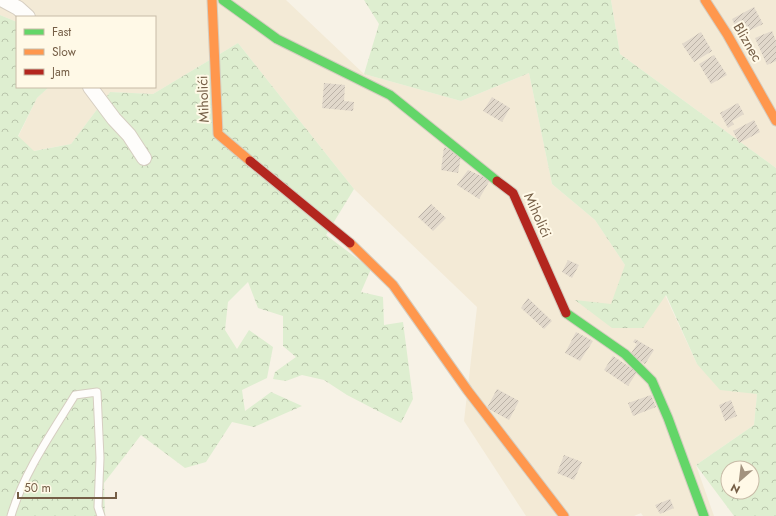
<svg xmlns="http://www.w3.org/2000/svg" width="776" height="516" font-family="Jost,sans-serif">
  <defs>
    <pattern id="forest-crowns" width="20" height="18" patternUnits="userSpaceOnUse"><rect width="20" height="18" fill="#deeed0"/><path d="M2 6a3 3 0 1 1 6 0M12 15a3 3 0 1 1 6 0" fill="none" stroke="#b9c4ab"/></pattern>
    <pattern id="building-hatch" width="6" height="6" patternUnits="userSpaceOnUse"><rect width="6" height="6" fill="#e1d8cb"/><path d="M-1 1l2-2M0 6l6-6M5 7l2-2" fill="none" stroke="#bbb2a7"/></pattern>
  </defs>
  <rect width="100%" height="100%" fill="#f7f2e6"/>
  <path fill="#f3ead6" d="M 0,0 L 286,0 L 364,74 L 461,101 L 529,73 L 552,184 L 595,220 L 625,265 L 665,295 L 697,364 L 757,394 L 754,425 L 696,465 L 714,516 L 643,516 L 641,513 L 634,516 L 526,516 L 464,421 L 477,307 L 354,189 L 238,43 L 153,94 L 110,92 L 71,144 L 33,151 L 18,137 L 37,98 L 49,87 L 155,87 L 155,17 L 17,17 L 17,22 L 0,15 Z
    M 611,0 L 776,0 L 776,168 L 620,54 Z"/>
  <path fill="url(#forest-crowns)" fill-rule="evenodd" d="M 364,0 L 611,0 L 620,54 L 776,168 L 776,516 L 734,516 L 696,465 L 754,425 L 757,394 L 720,390 L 697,364 L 666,295 L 643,328 L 612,328 L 575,300 L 611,304 L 625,265 L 595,220 L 552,184 L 529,73 L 461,101 L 364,74 L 379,24 ZM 728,468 L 752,468 L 752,492 L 728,492 Z
    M 0,15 L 17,22 L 17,87 L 49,87 L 37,98 L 18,136 L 34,151 L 71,144 L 110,92 L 153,94 L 238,43 L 354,189 L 326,235 L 371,269 L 361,292 L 383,297 L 384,325 L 403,322 L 413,399 L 401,423 L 347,395 L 324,380 L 302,375 L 286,381 L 273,379 L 275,372 L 296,357 L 283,346 L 283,316 L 258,308 L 248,282 L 228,302 L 225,330 L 237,349 L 249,330 L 273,347 L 267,378 L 242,390 L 245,411 L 271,392 L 302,406 L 254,427 L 232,422 L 206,462 L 185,468 L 141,435 L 104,483 L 105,516 L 0,516 Z"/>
  <path fill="#deeed0" d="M 0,492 L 15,516 L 0,516 Z"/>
  <path fill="url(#building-hatch)" d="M 754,7 L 763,24 L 740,35 L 732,19 Z
    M 772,31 L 776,41 L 776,61 L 767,65 L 755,38 Z
    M 701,32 L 712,51 L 694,62 L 682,44 Z
    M 714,55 L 727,75 L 711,84 L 699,64 Z
    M 324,83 L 345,85 L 344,101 L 354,102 L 353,111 L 322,108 Z
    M 492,97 L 510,108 L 502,122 L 483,111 Z
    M 738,103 L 744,114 L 732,121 L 734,124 L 728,128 L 720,113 Z
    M 754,120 L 760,132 L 739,143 L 733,131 Z
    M 444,147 L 461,156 L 458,173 L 441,170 Z
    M 468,170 L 490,180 L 479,199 L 457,185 Z
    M 431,204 L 446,218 L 433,231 L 418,217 Z
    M 568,260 L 579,265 L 572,278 L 562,272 Z
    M 528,298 L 552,321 L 544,329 L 521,308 Z
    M 576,332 L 593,341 L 580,361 L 565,353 Z
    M 635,339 L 654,350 L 645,364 L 630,355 L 637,344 L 633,342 Z
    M 613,356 L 637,372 L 628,386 L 604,370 Z
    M 497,389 L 519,401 L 509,420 L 487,408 Z
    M 651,395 L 656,407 L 633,416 L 628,403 Z
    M 731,400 L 737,416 L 725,421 L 719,405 Z
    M 564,455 L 582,462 L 574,480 L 557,473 Z
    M 670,499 L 674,508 L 660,514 L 655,505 Z"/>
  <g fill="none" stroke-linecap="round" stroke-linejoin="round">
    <g stroke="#d6cec1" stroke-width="9">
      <path id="lane" d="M 11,516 C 24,472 51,434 75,395 L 97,392 L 100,458 L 98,507 L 101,516"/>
    </g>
    <g stroke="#d6cec1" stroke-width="16">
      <path id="street" d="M 3,0 L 18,8 L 28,17
        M 90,87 L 114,119 L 129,135 L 144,158"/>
    </g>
    <g stroke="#d5cdc0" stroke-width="11">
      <path id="fast" d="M 223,0 L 277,39 L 390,95 L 497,181
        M 566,313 L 625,354 L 652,381 L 668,418 L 704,516"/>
    </g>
    <g stroke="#d5cdc0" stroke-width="11">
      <path id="slow" d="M 212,0 L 218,134 L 250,161
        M 705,0 L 727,34 L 776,121
        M 350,243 L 393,285 L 468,391 L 564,516"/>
    </g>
    <g stroke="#d5cdc0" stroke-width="11">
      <path id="jam" d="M 250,161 L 350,243
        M 497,181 L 513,193 L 566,313"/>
    </g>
    <use href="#lane" stroke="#fefdfb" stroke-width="7"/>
    <use href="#street" stroke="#fefdfb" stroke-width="14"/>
    <use href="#fast" stroke="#63d668" stroke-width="9"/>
    <use href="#slow" stroke="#ff974d" stroke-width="9"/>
    <use href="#jam" stroke="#b3261e" stroke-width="9"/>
  </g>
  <g text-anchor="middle" stroke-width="4" stroke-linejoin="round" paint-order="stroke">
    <g font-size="14" fill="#755e46" stroke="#fff9e7">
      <text transform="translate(748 42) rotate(60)" y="5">Bliznec</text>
      <text transform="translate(203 99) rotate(-92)" y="5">Miholići</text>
      <text transform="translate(538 215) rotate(66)" y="5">Miholići</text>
    </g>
  </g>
  <rect x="16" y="16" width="140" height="72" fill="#fff9e7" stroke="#c8bba7"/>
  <rect x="24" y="29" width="20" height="6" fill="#63d668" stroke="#c8bba7"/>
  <text x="52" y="36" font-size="12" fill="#755e46">Fast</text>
  <rect x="24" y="49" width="20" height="6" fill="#ff974d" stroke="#c8bba7"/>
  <text x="52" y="56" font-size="12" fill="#755e46">Slow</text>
  <rect x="24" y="69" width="20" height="6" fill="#b3261e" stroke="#c8bba7"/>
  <text x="52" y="76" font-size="12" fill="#755e46">Jam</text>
  <g transform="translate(740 480) rotate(208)"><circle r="19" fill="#fff9e7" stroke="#c8bba7"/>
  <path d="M0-3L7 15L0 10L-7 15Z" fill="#a2927e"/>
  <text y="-6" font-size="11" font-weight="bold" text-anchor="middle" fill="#755e46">N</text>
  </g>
  <path d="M18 492v6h98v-6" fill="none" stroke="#755e46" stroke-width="2"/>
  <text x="24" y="492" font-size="12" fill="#755e46" stroke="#fff9e7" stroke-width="3" paint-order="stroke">50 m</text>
</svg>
